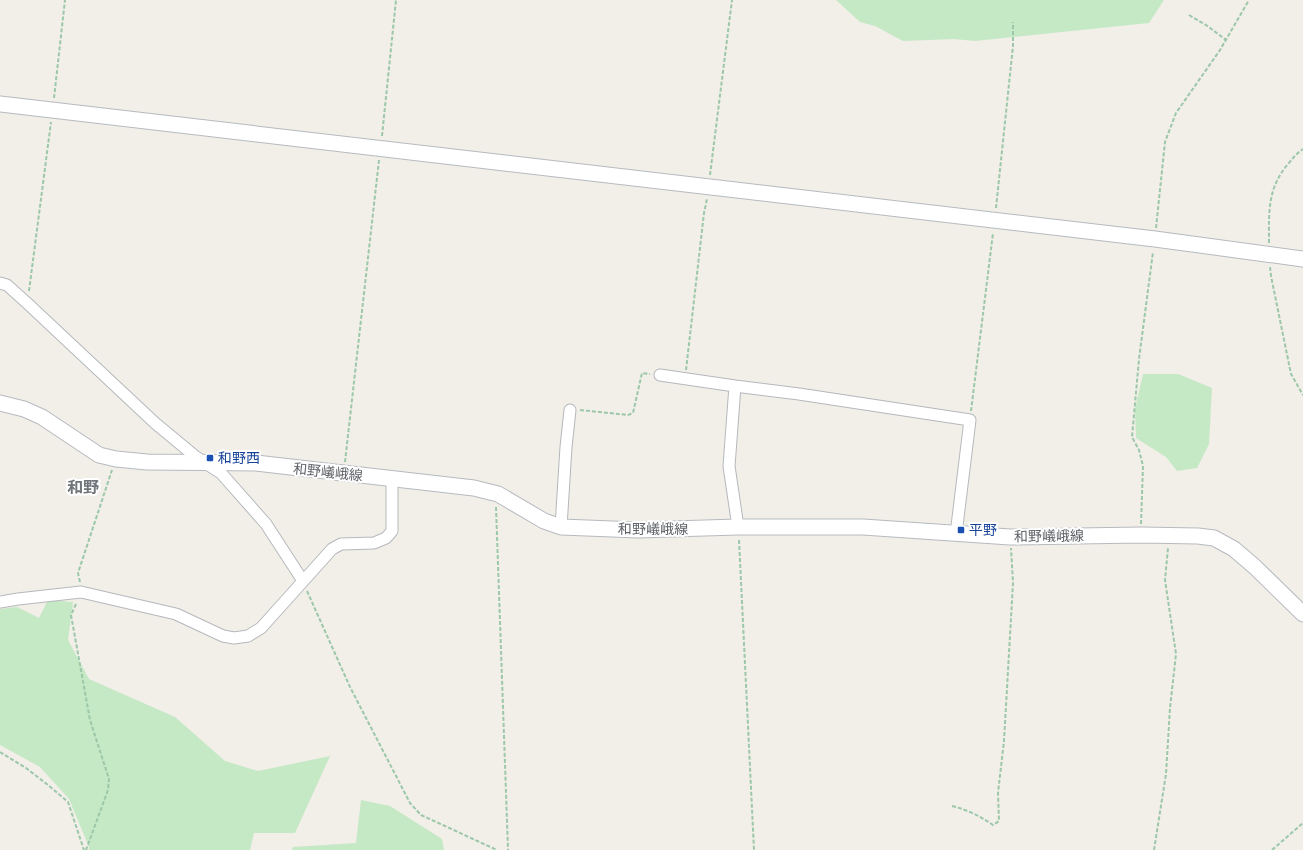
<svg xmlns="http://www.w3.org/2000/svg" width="1303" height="850" font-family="Commissioner,'Noto Sans JP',sans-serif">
  <rect width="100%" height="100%" fill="#f1efe8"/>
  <path fill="#c5e8c5" d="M 836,0 L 1164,0 L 1149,23 L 975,41 L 954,39 L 903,41 L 875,26 L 860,22 Z
    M 1143,374 L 1178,374 L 1212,388 L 1209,444 L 1197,468 L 1177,471 L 1166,457 L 1136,438 L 1135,409 Z
    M 48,600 L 73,602 L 68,640 L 89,679 L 175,717 L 225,761 L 258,771 L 330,756 L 295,833 L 254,833 L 250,850 L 89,850 L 89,847 L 69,799 L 40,767 L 0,745 L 0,609 L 17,607 L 39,618 Z
    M 361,800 L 390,806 L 442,839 L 444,850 L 292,850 L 293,847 L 356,843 Z"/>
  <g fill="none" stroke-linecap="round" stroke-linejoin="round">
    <g stroke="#b5b8bc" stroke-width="13">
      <path id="street" d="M 0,283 L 7,285 L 27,303 L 155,423 L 196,457 L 221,473 L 266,524 L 303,581
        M 660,375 L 735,386 L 729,466 L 738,527
        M 735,386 L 799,394 L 970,420 L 956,534
        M 561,527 L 566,447 L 570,410
        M 0,602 L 18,599 L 81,592 L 176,614 L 223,636 L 234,638 L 248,636 L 261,628 L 332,549 L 341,544 L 374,543 L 386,538 L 392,531 L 392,479"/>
    </g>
    <g stroke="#b6babf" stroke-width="17">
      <path id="secondary" d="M 0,104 L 1155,239 L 1303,259
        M 0,403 L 24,409 L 42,417 L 99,455 L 116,459 L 147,462 L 256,463 L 474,488 L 498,494 L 544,521 L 561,527 L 638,530 L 738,527 L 863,527 L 1010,537 L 1141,535 L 1198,536 L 1214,538 L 1234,549 L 1255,567 L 1303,614"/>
    </g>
    <path stroke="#9cc7a9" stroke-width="2" stroke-dasharray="4 2" stroke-linecap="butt" d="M 1189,15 L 1206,25 L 1226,40
      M 54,98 L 65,0
      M 382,136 L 396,0
      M 710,175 L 732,0
      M 996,208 L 1013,46 L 1013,22
      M 1156,228 L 1165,142 L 1176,113 L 1220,50 L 1249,0
      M 1269,243 C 1269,212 1267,189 1288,164 C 1293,158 1297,153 1303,149
      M 1270,267 L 1271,276 L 1291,374 L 1303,395
      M 29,291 L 51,122
      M 686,370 L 704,213 L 707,199
      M 580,410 L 628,415 L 633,413 L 642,373 L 650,374
      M 971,411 L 993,233
      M 345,462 L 379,160
      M 496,507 L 508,850
      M 1141,524 L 1143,466 L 1139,450 L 1132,437 L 1139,359 L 1153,252
      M 739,540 L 754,850
      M 80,582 L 78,573 L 112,470
      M 307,591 L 350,687 L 410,803 L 421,815 L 497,850
      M 76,604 L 71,615 L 90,720 L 109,779 L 108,790 L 86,850
      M 0,752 L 26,768 L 48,785 L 68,802 L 84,850
      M 952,806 C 968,810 980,816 993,825 L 999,821 L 998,793 L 1004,741 L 1013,583 L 1011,548
      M 1154,850 L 1166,774 L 1170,708 L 1176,654 L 1165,580 L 1168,548
      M 1272,850 L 1303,823"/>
    <use href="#street" stroke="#fff" stroke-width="11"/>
    <use href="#secondary" stroke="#fff" stroke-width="15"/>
  </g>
  <g fill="#1a4fb4" stroke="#fff" stroke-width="1.5">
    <rect x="206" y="454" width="8" height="8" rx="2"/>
    <rect x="957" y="526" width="8" height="8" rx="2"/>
  </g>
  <g text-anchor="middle" stroke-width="4" stroke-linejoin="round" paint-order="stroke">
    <g font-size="14" fill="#164399" stroke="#fff" text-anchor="start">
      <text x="218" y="463">和野西</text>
      <text x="969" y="535">平野</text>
    </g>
    <g font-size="14" fill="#5f6368" stroke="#fff">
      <text transform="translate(328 472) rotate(6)" y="5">和野嶬峨線</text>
      <text x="653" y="534">和野嶬峨線</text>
      <text transform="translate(1049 536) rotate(-1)" y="5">和野嶬峨線</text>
    </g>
    <g font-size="16" font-weight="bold" fill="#70757a" stroke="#fff">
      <text x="83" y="493">和野</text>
    </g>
  </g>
</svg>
